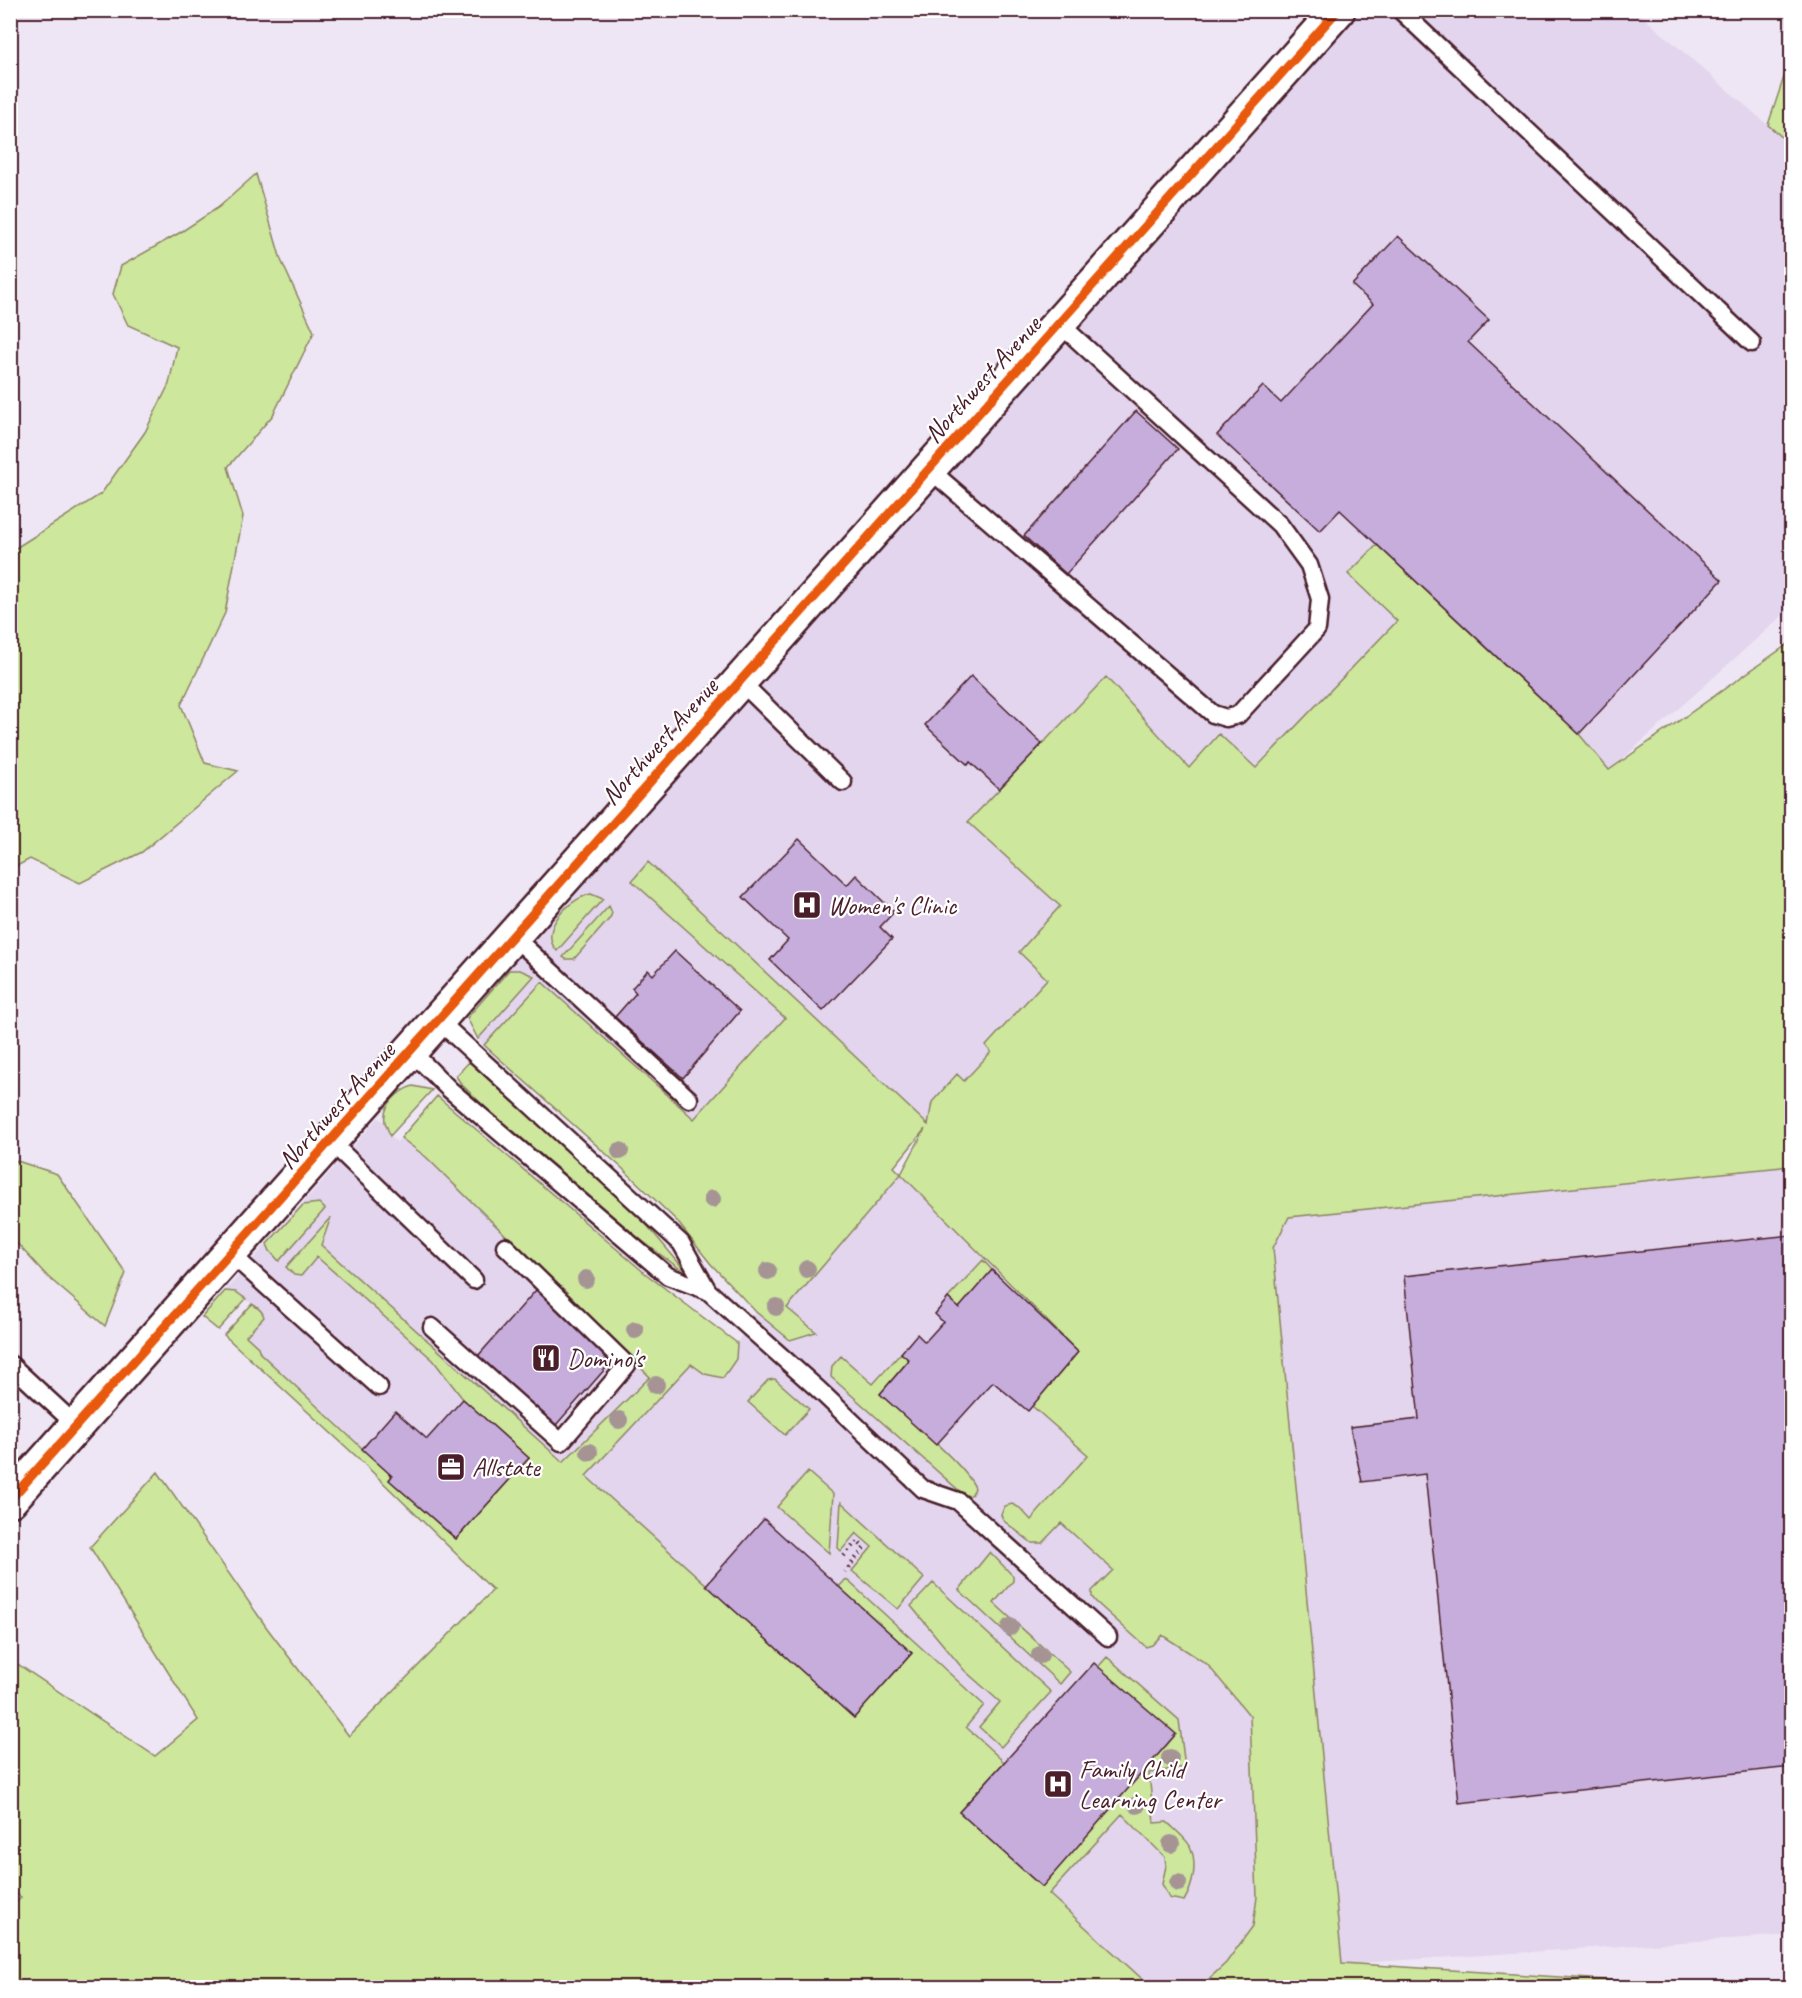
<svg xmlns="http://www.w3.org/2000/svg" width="1802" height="1998" font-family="Caveat,sans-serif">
  <rect width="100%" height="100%" fill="#eee6f4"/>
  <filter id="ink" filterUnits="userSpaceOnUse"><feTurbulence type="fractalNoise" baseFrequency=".0167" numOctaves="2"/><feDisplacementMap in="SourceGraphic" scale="12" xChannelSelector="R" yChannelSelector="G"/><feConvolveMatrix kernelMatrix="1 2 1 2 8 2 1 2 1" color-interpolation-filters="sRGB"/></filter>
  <g filter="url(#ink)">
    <path fill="#e2d5ed" d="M 1357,11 L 1636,11 L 1791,145 L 1791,608 L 1609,771 L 1579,734 L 1348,574 L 1397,621 L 1255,768 L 1190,768 L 1060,906 L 1047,979 L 986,1046 L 991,1051 L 964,1081 L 957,1075 L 928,1126 L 894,1167 L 1033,1309 L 1146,1297 L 1250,1716 L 1257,1897 L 1253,1926 L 1226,1963 L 1200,1987 L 1151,1987 L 585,1476 L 691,1363 L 705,1374 L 736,1359 L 737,1343 L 755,1312 L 710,1263 L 676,1220 L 622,1168 L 478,1039 L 467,1018 L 875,547 Z
      M 378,1118 L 385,1122 L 390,1136 L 397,1142 L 401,1138 L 426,1157 L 650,1376 L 564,1462 L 528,1458 L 456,1539 L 389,1480 L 392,1476 L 362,1449 L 348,1433 L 260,1353 L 258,1347 L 246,1336 L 264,1317 L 256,1307 L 236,1292 L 225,1291 Z
      M 1791,1166 L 1791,1935 L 1342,1964 L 1273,1248 L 1289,1217 Z"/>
    <path fill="#cde79d" stroke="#8c8364" stroke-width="1.5" fill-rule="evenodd" d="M 1791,56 L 1791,145 L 1768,125 Z
      M 256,174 L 281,260 L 314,332 L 273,415 L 228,467 L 243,516 L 225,613 L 181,705 L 205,763 L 238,771 L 142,852 L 80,883 L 30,859 L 11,869 L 11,551 L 101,494 L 145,432 L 169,384 L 177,347 L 128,325 L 113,294 L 121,266 L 181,232 L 219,207 Z
      M 1377,545 L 1579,734 L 1609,770 L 1791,642 L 1791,1166 L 1289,1217 L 1273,1248 L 1342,1963 L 1714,1987 L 1200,1987 L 1226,1963 L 1253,1926 L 1257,1897 L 1250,1716 L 1207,1664 L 1162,1635 L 1152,1645 L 1146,1647 L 1096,1602 L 1092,1597 L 1092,1591 L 1113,1570 L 1061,1523 L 1042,1543 L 1032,1543 L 1004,1521 L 1001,1515 L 1005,1506 L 1012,1504 L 1020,1508 L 1031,1520 L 1088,1455 L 1032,1406 L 1078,1352 L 901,1174 L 787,1308 L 816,1332 L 790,1340 L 756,1312 L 710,1263 L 676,1220 L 622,1168 L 484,1045 L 542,982 L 694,1119 L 785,1018 L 632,881 L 648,862 L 928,1125 L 932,1102 L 957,1074 L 964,1081 L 991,1052 L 986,1046 L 1047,979 L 1019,952 L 1060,906 L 968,822 L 1106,677 L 1189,768 L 1219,734 L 1256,768 L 1397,621 L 1348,574 ZM 925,1129 L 901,1174 L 894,1167 Z
      M 591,894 L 603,899 L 557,951 C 537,930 570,898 591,894 Z
      M 609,906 L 612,913 L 610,918 L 574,959 L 566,959 L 563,957 Z
      M 509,970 L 520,970 L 534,976 L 478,1039 L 467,1018 Z
      M 469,1062 L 635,1211 L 689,1275 C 608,1219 532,1153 461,1084 L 456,1076 Z
      M 413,1086 L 432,1090 L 390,1136 C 389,1131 386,1126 385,1122 C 382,1105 399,1090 413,1086 Z
      M 437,1096 L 646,1274 L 737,1343 L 736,1359 L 723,1378 L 705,1374 L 691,1364 L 586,1476 L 854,1718 L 912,1653 L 839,1587 L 846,1579 L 984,1705 L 966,1727 L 1004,1762 L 959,1812 L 1041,1886 L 1098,1667 L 1107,1657 L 1179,1720 L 1185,1767 L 1149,1773 L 1154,1823 L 1167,1822 C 1174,1829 1186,1838 1190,1846 C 1198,1864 1193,1886 1184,1901 L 1169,1898 L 1162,1884 L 1166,1866 L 1165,1857 L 1122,1814 L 1049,1894 L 1151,1987 L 11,1987 L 11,1907 L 21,1898 L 10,1886 L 10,1659 L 155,1756 L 198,1720 L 90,1547 L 158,1472 L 267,1628 L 349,1736 L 493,1590 L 357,1457 L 224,1335 L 252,1304 C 257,1307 263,1311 264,1317 L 246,1336 L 258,1347 L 260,1353 L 392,1476 L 389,1480 L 456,1539 L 529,1458 L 463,1399 L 433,1360 L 317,1257 L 301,1276 L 294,1275 L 286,1267 L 331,1217 L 321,1245 L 563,1462 L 650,1377 L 426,1157 L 401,1138 Z
      M 11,1159 L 57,1174 L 126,1273 L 105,1326 L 48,1277 L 11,1237 Z
      M 319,1203 L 325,1209 L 279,1261 L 270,1251 L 267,1244 L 303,1205 Z
      M 983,1260 L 992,1270 L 959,1308 L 948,1298 Z
      M 225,1291 L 236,1292 L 246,1299 L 218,1330 L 202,1317 Z
      M 901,1353 L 909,1360 L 880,1394 C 901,1413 967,1466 975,1488 L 972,1494 L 969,1496 L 963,1494 L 831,1377 L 832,1366 L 841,1356 L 873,1384 Z
      M 775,1379 L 809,1409 L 785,1435 L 748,1402 L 768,1380 Z
      M 808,1472 L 833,1494 L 829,1553 L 777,1507 Z
      M 841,1502 L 924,1578 L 898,1609 L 852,1571 L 872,1547 L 856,1533 L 841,1551 L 838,1548 Z
      M 990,1552 L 1013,1576 L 1013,1581 L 994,1603 L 1070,1672 L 1060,1684 L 959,1590 Z
      M 933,1583 L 1051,1692 L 1001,1747 L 979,1727 L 1000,1702 L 964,1670 L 911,1606 Z"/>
    <path fill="#c6addc" stroke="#4a1f2b" stroke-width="1.5" d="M 1398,236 L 1489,320 L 1468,342 L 1722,580 L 1579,734 L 1340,510 L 1320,531 L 1217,435 L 1263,386 L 1281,403 L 1373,304 L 1352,285 Z
      M 1136,411 L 1178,449 L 1066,574 L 1024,536 Z
      M 971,676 L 1042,744 L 999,789 L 970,762 L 968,765 L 925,725 Z
      M 799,839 L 847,885 L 856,875 L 894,912 L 880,927 L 892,939 L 823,1011 L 770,960 L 788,940 L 743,897 Z
      M 675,951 L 740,1011 L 683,1078 L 615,1017 L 636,993 L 632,988 L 648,970 L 653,975 Z
      M 1792,1235 L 1792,1767 L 1459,1803 L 1425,1474 L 1362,1482 L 1350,1427 L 1419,1419 L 1404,1276 Z
      M 992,1270 L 1078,1352 L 1028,1411 L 993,1382 L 936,1445 L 880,1394 L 909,1360 L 901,1353 L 917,1334 L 925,1342 L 943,1322 L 935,1314 L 948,1298 L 959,1308 Z
      M 536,1290 L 613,1360 L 556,1425 L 478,1356 Z
      M 463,1399 L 529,1458 L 456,1539 L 389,1480 L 392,1476 L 362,1449 L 395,1411 L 427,1439 Z
      M 764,1519 L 912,1653 L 854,1718 L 706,1585 Z
      M 1094,1663 L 1176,1734 L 1042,1887 L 959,1812 Z"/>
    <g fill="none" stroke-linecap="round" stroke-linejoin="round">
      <g stroke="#4a1f2b" stroke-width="21">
        <path id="lane" d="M 1400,10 L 1752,343
          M 929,469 L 1213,714 L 1226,718 L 1238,715 L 1317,629 L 1320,599 L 1309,565 L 1280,525 L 1060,324
          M 740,681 L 843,782
          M 513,936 L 689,1099
          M 439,1021 L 681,1243 L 708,1291 L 819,1390 L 923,1489 L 958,1501 L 1108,1637
          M 412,1052 L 449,1089 L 668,1276 L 708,1291
          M 331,1142 L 474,1280
          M 231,1254 L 379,1387
          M 432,1327 L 561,1442 L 627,1365 L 505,1246
          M 10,1364 L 77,1426"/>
      </g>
      <g stroke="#4a1f2b" stroke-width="38">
        <path id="secondary" d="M 10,1500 L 1338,10"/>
      </g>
      <path stroke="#4a1f2b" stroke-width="4" stroke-dasharray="1.5 4.5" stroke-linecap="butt" d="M 844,1556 L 857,1541 L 864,1548 L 845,1572"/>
      <use href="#lane" stroke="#fff" stroke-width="16"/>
      <use href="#secondary" stroke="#fff" stroke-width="33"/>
      <g stroke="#fff" stroke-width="13">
        <path id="cycleway" d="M 10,1500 L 1338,10"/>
      </g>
      <use href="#cycleway" stroke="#e8590c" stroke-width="9"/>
    </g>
    <g fill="#a69495">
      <circle cx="620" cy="1151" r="9"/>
      <circle cx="712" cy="1199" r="9"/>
      <circle cx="807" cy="1269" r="9"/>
      <circle cx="768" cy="1271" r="9"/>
      <circle cx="586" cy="1279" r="9"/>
      <circle cx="776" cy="1307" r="9"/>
      <circle cx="635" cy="1330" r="9"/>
      <circle cx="656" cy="1385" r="9"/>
      <circle cx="619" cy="1420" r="9"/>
      <circle cx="589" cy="1452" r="9"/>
      <circle cx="1010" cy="1627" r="9"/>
      <circle cx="1040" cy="1655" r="9"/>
      <circle cx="1170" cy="1758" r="9"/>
      <circle cx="1137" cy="1805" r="9"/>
      <circle cx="1171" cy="1844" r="9"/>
      <circle cx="1178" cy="1883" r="9"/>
    </g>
  </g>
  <defs>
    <g id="hospital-square" transform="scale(1.5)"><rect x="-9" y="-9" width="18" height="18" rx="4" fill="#4a1f2b" stroke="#fff"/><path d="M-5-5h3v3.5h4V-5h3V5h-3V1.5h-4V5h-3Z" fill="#fff"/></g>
    <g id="restaurant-square" transform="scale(1.5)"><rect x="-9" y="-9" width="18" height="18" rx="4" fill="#4a1f2b" stroke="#fff"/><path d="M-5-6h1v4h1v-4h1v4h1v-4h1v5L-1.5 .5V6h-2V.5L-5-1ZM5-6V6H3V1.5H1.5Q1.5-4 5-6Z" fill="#fff"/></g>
    <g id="office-square" transform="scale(1.5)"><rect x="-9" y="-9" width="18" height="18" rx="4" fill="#4a1f2b" stroke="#fff"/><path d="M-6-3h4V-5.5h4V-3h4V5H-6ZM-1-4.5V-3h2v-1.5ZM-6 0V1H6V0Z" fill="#fff"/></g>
  </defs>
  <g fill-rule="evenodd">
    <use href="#hospital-square" x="807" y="905"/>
    <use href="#restaurant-square" x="546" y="1358"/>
    <use href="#office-square" x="451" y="1467"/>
    <use href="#hospital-square" x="1058" y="1784"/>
  </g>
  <g text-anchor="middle" stroke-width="4.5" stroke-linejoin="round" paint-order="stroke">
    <g font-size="26" fill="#4a1f2b" stroke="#fff">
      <text transform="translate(982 379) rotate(-48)" y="9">Northwest Avenue</text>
      <text transform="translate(659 741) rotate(-48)" y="9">Northwest Avenue</text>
      <text transform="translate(336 1105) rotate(-48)" y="9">Northwest Avenue</text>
    </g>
    <g font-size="26" fill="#4a1f2b" stroke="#fff" text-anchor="start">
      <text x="828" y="914">Women's Clinic</text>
      <text x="567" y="1367">Domino's</text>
      <text x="472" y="1476">Allstate</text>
      <text x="1079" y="1778">Family Child<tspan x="1079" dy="30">Learning Center</tspan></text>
    </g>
  </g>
  <rect width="1802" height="1998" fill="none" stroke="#fff" stroke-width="36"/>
  <rect x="18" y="18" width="1766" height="1962" fill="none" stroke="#4a1f2b" stroke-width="2" filter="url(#ink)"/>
</svg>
